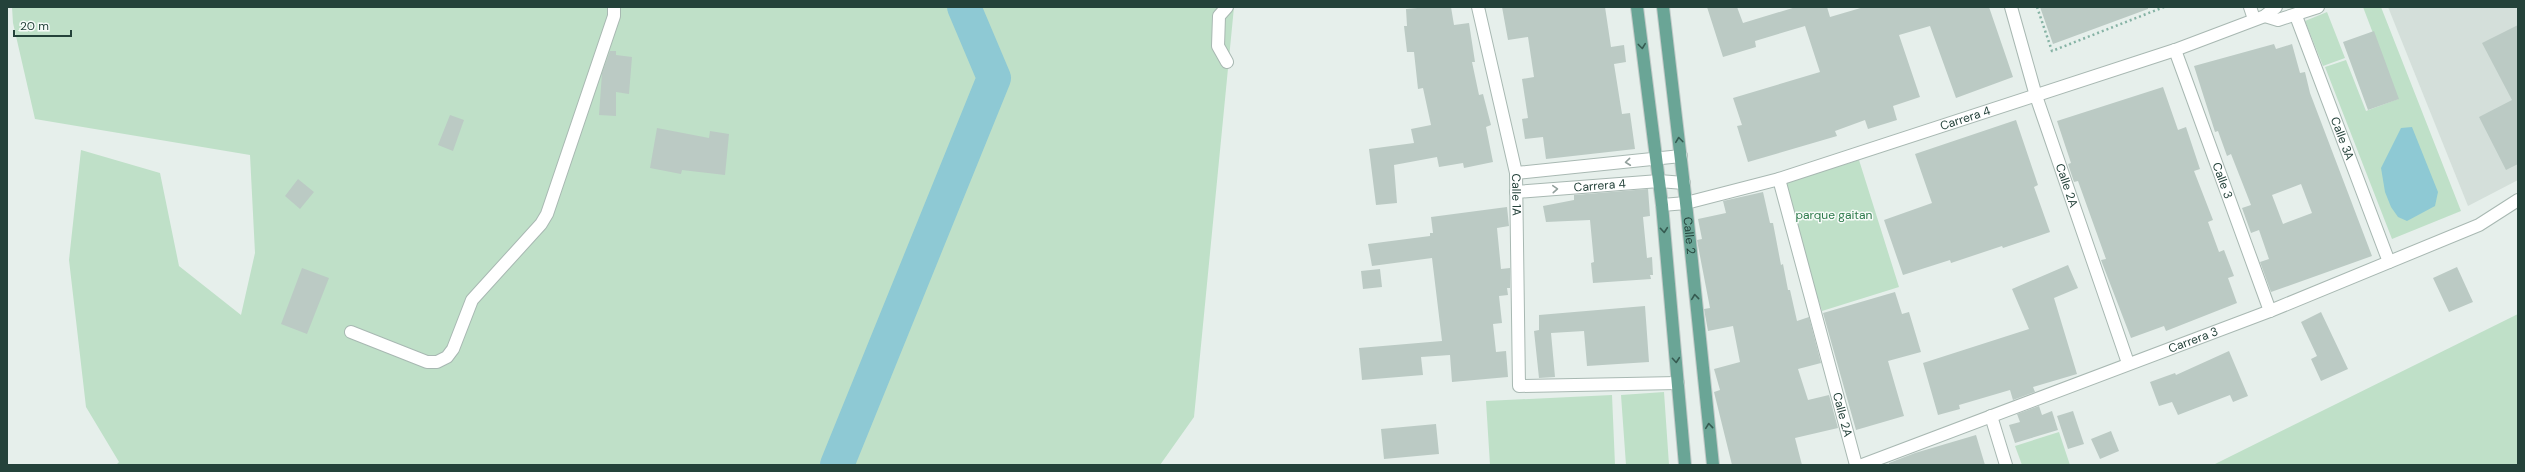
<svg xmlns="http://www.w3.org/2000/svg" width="2525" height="472" font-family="'DM Sans',sans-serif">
  <rect width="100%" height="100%" fill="#e6efeb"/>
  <path fill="#d4dfda" d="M 2388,7 L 2518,7 L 2518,180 L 2468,206 Z"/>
  <path fill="#bfe0c8" d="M 12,7 L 1234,7 L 1194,417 L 1160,465 L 116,465 L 119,462 L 86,407 L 69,260 L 81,150 L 160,173 L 179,266 L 241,315 L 255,253 L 250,155 L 35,119 L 13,23 Z
    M 2363,7 L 2381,7 L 2461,211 L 2392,239 L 2325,67 L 2346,60 L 2366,111 L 2398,99 Z
    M 2327,12 L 2345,58 L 2323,66 L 2305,21 Z
    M 1859,160 L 1899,287 L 1822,311 L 1781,184 Z
    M 2518,314 L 2518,465 L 2213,465 Z
    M 1664,392 L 1669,465 L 1626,465 L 1621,395 Z
    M 1612,395 L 1615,465 L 1490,465 L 1486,401 Z
    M 2059,432 L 2070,465 L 2022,465 L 2015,446 Z"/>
  <path fill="#8ec9d4" d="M 2412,127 L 2438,192 L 2435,206 L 2407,221 L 2398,217 L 2391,207 L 2385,192 L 2381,168 L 2401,128 Z"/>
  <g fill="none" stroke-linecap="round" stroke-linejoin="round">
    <path stroke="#8ec9d4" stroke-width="34" d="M 837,465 L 994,78 L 964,7"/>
  </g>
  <path fill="#bbcac4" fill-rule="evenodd" d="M 1429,7 L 1451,7 L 1454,25 L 1469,23 L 1475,62 L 1472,62 L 1479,95 L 1483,94 L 1491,125 L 1486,127 L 1493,162 L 1464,168 L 1463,163 L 1439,167 L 1437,157 L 1394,165 L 1397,203 L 1376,205 L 1369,149 L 1414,143 L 1411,129 L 1431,125 L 1423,88 L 1418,89 L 1414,52 L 1407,52 L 1404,26 L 1407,26 L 1406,9 Z
    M 1502,7 L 1605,7 L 1611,47 L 1624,45 L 1626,62 L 1614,64 L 1622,114 L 1630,113 L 1635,149 L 1546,159 L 1543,137 L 1525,139 L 1522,119 L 1528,118 L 1522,79 L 1534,77 L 1528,37 L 1508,40 Z
    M 1707,7 L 1737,7 L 1743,23 L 1796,7 L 1827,7 L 1830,17 L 1864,7 L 1989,7 L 2013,77 L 1956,98 L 1930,26 L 1899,35 L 1920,97 L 1893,106 L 1897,120 L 1868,129 L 1865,120 L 1835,131 L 1837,136 L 1748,162 L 1737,126 L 1742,125 L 1733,98 L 1820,72 L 1805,26 L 1755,41 L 1756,47 L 1723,57 Z
    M 2040,7 L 2148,7 L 2148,9 L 2053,44 Z
    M 2518,25 L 2518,164 L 2506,170 L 2479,117 L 2512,100 L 2482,43 Z
    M 2374,31 L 2399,99 L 2368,110 L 2343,42 Z
    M 2274,44 L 2276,49 L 2292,44 L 2300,73 L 2305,72 L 2310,93 L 2372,256 L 2271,292 L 2260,262 L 2269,259 L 2259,230 L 2251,233 L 2242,208 L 2251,205 L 2231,154 L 2227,156 L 2218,131 L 2215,132 L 2194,66 ZM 2301,184 L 2312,213 L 2283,224 L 2272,195 Z
    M 610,51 L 616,51 L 616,55 L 632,57 L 629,94 L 616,92 L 616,116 L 599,115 L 602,73 Z
    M 2163,87 L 2178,130 L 2186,127 L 2200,169 L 2194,171 L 2213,220 L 2208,222 L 2219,252 L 2224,250 L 2234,276 L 2228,278 L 2237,303 L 2166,331 L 2164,326 L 2131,338 L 2101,260 L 2106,259 L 2078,181 L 2074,182 L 2068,164 L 2071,163 L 2057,121 Z
    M 450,115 L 464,120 L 453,151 L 438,145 Z
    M 2016,120 L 2038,185 L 2034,187 L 2050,232 L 2003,248 L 2002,246 L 1951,263 L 1950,260 L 1903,275 L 1884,220 L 1932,203 L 1915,154 Z
    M 657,128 L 709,138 L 710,131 L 729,134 L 725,175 L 682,170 L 681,174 L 650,168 Z
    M 298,179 L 314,192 L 300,209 L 285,196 Z
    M 1648,189 L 1650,216 L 1643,217 L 1647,258 L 1652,257 L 1653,275 L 1650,275 L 1651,279 L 1593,283 L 1591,263 L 1594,262 L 1590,220 L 1546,222 L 1543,206 L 1574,200 L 1574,195 Z
    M 1763,192 L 1770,223 L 1773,223 L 1781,265 L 1783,264 L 1788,290 L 1790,290 L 1797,321 L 1809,317 L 1821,363 L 1798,369 L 1808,400 L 1829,395 L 1838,428 L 1795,438 L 1802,465 L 1732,465 L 1714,392 L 1720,390 L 1714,369 L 1740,362 L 1733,326 L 1708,331 L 1704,309 L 1710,308 L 1699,251 L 1697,240 L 1702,239 L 1698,219 L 1726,213 L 1723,201 Z
    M 1507,207 L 1509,226 L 1497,228 L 1501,269 L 1510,268 L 1510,288 L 1507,288 L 1508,295 L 1499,296 L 1502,323 L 1493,324 L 1496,352 L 1506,351 L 1508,377 L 1452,382 L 1450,355 L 1421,357 L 1423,375 L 1362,380 L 1359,348 L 1442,341 L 1432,258 L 1372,266 L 1368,244 L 1430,236 L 1430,233 L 1433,233 L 1431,217 Z
    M 2068,265 L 2078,288 L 2054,298 L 2077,374 L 2033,387 L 2035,392 L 2013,400 L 2010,390 L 1959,405 L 1960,409 L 1938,415 L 1923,363 L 2029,329 L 2012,289 Z
    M 2457,267 L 2473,302 L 2449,312 L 2433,278 Z
    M 302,268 L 329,278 L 307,334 L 281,324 Z
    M 1380,269 L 1382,287 L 1363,289 L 1361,271 Z
    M 1895,292 L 1902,314 L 1909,312 L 1921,352 L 1888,361 L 1904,416 L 1856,430 L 1823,313 Z
    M 1645,306 L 1649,362 L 1587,366 L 1584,331 L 1551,333 L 1555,377 L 1539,378 L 1534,331 L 1539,330 L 1539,315 Z
    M 2321,312 L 2348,369 L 2321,381 L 2311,359 L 2317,356 L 2301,322 Z
    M 2229,351 L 2248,396 L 2233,402 L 2230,395 L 2178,415 L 2172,402 L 2159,406 L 2150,382 L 2175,373 L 2176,375 Z
    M 2039,406 L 2042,415 L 2052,411 L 2058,430 L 2015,443 L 2009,425 L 2020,422 L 2017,414 Z
    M 2073,411 L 2084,444 L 2068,449 L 2057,416 Z
    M 1436,424 L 1439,454 L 1384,459 L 1381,429 Z
    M 2111,431 L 2119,451 L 2100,459 L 2091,439 Z
    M 1976,435 L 1985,465 L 1889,465 L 1889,463 L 1915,453 Z"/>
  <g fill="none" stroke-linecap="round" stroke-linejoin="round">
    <g stroke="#a8b8b2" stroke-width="14">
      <g id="minor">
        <path d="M 1227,7 L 1219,16 L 1218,46 L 1227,62"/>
        <path id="s1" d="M 1478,7 L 1516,173 L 1519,386 L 1678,383"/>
        <path id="s2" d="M 2011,7 L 2036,96 L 2128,363"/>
        <path d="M 2250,7 L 2254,19"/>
        <path d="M 2265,16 L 2278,20 L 2318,7"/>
        <path id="s3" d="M 2296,16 L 2389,262"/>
        <path id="s4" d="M 2175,50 L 2270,311"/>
        <path d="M 1516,173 L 1681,156"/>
        <path id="s5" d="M 1779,179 L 1856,465"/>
        <path id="s6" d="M 1516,192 L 1659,181 L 1684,183"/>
        <path id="s7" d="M 1662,205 L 1686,203 L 1779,179 L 2175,50 L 2265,16 L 2276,7"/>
        <path d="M 351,332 L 427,362 L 437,362 L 447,357 L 453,349 L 472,300 L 541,224 L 547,214 L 614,16 L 614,7"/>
        <path d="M 1991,416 L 2006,465"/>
        <path id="s8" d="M 1862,465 L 2270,311 L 2479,225 L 2518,200"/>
      </g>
    </g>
    <g stroke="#c2cac8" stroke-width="14">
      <g id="major">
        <path d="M 1637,7 L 1662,205 L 1685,465"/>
        <path id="s9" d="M 1663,7 L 1686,203 L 1713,465"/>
      </g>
    </g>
    <path stroke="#86b3a5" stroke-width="2.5" stroke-dasharray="2 3" stroke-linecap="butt" d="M 2037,7 L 2052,51 L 2164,7"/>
    <use href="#minor" stroke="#fff" stroke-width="12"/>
    <use href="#major" stroke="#6aa596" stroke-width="12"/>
  </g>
  <defs><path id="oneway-chevron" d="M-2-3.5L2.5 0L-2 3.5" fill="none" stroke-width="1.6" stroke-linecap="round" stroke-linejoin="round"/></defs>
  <g stroke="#365b51">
    <use href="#oneway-chevron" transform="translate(1642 46) rotate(83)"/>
    <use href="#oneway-chevron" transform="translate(1679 140) rotate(-97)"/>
    <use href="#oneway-chevron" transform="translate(1664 230) rotate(85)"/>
    <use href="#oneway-chevron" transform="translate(1695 297) rotate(-96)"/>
    <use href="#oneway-chevron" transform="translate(1676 360) rotate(85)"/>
    <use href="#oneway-chevron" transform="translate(1709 426) rotate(-96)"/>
  </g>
  <g stroke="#92a09c">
    <use href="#oneway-chevron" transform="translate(1628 162) rotate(174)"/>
    <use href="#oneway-chevron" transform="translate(1555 189) rotate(-4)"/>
  </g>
  <g text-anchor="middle" stroke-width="3" stroke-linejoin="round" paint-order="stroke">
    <g font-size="12" fill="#24423a" stroke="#f7fbf9">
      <text dy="4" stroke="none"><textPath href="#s7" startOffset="316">Carrera 4</textPath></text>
      <text dy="4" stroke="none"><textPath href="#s3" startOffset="131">Calle 3A</textPath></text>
      <text dy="4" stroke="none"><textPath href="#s4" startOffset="139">Calle 3</textPath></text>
      <text dy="4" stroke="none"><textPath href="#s6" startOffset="84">Carrera 4</textPath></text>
      <text dy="4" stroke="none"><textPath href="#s2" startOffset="187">Calle 2A</textPath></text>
      <text dy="4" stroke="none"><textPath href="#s1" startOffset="192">Calle 1A</textPath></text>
      <text dy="4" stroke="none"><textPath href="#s9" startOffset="230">Calle 2</textPath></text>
      <text dy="4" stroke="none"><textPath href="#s8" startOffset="354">Carrera 3</textPath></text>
      <text dy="4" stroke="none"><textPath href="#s5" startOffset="244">Calle 2A</textPath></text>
    </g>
    <g font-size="12" fill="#2d7a4b" stroke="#f7fbf9">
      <text x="1834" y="219">parque gaitan</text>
    </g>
  </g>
  <rect width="2525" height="472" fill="none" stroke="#24423a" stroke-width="16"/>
  <path d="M14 30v6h57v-6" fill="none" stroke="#24423a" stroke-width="2"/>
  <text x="20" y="30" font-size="12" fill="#24423a" stroke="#f7fbf9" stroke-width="3" paint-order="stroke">20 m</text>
</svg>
